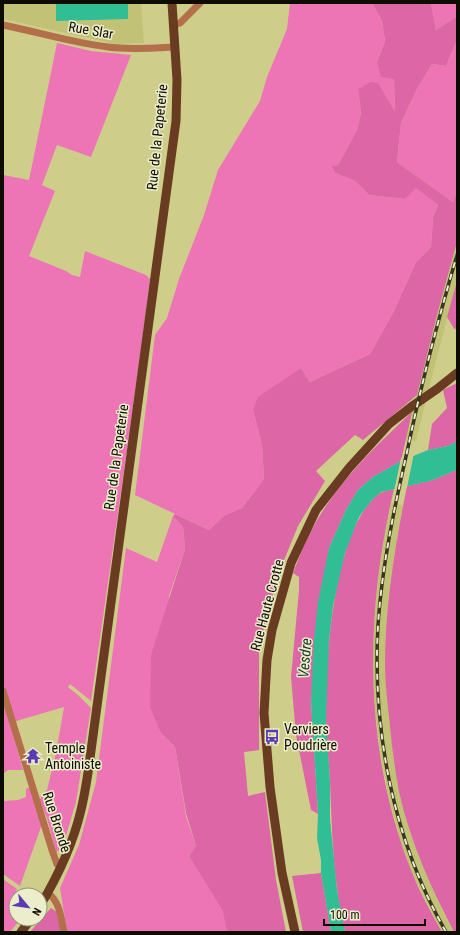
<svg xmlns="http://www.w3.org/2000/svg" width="460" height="935" font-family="'Roboto Condensed',sans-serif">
  <rect width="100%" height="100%" fill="#cece8a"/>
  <path fill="#c2c276" d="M 3,3 L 141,3 L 144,43 L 115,44 L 3,19 Z
    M 457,242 L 457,281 L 432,376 L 416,441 L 405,439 L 437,315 Z
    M 391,503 L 403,505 L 390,583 L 393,751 L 399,792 L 410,832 L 442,910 L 454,932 L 442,932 L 413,876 L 399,836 L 388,795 L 380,752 L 375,710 L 372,667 L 374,624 L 378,582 L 384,539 Z"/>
  <path fill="#ed75b6" d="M 290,3 L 372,3 L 382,21 L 385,41 L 377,62 L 394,79 L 395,113 L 358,89 L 361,113 L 357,130 L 338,165 L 333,166 L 335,173 L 355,181 L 369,195 L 405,199 L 416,187 L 438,205 L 433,217 L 431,247 L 416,262 L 394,311 L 370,354 L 310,382 L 301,368 L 253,410 L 262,445 L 264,479 L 242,508 L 225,515 L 209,530 L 135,495 L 155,335 L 167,318 L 179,279 L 204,215 L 218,170 L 260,101 L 267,77 L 287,29 Z
    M 431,3 L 457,3 L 457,16 L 436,30 Z
    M 457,40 L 457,191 L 453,202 L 397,162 L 401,123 L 417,89 L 432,64 L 446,66 Z
    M 57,43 L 91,51 L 131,55 L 91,157 L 57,145 L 42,185 L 55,191 L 29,256 L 66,271 L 72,275 L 80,277 L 85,251 L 146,275 L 150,279 C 132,420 111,560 91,701 L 70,684 L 68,687 L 78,695 L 91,708 L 76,802 L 62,849 L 56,852 L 47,818 L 39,800 L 47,790 L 56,753 L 64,707 L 13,722 L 3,682 L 3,175 L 29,180 Z
    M 173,516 L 183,527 L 185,549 L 169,596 L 161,733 L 175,747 L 186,816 L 196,846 L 189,856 L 224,911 L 227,932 L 67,932 L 60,888 L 79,845 L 96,782 L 126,548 L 157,562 Z
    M 3,699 L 23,770 L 8,770 L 3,774 Z
    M 30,787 L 42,824 L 20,886 L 3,874 L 3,801 L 18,800 L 26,797 L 26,789 Z
    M 3,879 L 17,889 L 10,905 L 16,916 L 16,919 L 18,919 L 19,921 L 10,932 L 3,932 Z"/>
  <path fill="#dd66a7" d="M 372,3 L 431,3 L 436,30 L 457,16 L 457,40 L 446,66 L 432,64 L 417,89 L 401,123 L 397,162 L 453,202 L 457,191 L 457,242 L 437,315 L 417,395 L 363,440 L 355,435 L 316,471 L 325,481 L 298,526 L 278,575 L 259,647 L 259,750 L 244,752 L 248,796 L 265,792 L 276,880 L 286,932 L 227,932 L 223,911 L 189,856 L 196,846 L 186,813 L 175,747 L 161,733 L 150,707 L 151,655 L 185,549 L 183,527 L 173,516 L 175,514 L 209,530 L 225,515 L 242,508 L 264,479 L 262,445 L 253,410 L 258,397 L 301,368 L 310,382 L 370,354 L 394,311 L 416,262 L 431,247 L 433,217 L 438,205 L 416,188 L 405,199 L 369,195 L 355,181 L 335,173 L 332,166 L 338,165 L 357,130 L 361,113 L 358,89 L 371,82 L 378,83 L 395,112 L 394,79 L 381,77 L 377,62 L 385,41 L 382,21 Z
    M 457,281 L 457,325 L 455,330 L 447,317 Z
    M 457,383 L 457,441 L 448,446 L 428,450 L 432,424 L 447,408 L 443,390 Z
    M 412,412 L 401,461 L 373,477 L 358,490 L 346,510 L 329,548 L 311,701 L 318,814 L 311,810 L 296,735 L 291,677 L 299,590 L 299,577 L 293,573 C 301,552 310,531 322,512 C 346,474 379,443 412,412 Z
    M 457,470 L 457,932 L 454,932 C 431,888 410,841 399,792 C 395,770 392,748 390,726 C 388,706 385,686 385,666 C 385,605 395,546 407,486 L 430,481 Z
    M 394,489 C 364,616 363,753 413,875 C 421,895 432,914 442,932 L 345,932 C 333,883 332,832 330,781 C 329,760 326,739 326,718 C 325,663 333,527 380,493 C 384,491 390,490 394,489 Z
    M 321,873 L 331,932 L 303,932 L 292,876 Z
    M 51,908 L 58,913 L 62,932 L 30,932 Z"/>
  <path fill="#32be95" d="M 73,3 L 128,3 L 128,19 L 56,21 L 56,4 Z
    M 457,441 L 457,470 L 430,481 L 381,492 L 371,501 L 359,517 L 345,553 L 333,606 L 329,641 L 326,719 L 330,782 L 330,819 L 337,890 L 345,932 L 331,932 L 321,873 L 321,860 L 317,838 L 318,814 L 311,701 L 314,640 L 318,602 L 329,548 L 346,510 L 358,490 L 373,477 L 401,461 L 428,450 L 448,446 Z"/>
  <path fill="#cece8a" d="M 414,453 L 407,488 L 394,491 L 401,458 Z"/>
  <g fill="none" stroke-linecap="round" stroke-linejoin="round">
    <path stroke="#b36f4a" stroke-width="7" d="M 3,25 C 38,32 73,43 108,47 C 130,50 153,48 175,47
      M 174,25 L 180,23 L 200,3
      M 3,691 L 52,850 L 57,864 L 61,868
      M 48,893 C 60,902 61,918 64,932"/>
    <path stroke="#693b21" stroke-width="9" d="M 40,906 C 58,876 73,844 81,810 C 84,798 86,785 88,773 L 176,121 L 177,80 L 172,3
      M 21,932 L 31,919
      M 295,932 L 282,873 L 270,787 L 264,713 L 267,660 L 272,630 L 291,563 L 316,510 L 349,468 L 389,424 L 411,407 L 437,389 L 457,373"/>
    <g stroke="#38361e" stroke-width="3.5">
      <path id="rail" d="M 446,932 C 393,840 372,730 378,625 C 382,566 394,509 407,452 C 421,385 438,320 457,255"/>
    </g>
    <use href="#rail" stroke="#ecedcb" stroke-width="2" stroke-dasharray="6" stroke-linecap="butt"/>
  </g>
  <defs>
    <g id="bus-bare" transform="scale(1.2)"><path d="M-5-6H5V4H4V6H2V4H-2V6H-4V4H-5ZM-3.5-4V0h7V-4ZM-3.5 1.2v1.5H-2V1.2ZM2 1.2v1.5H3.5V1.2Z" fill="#593cb4" stroke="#ecedcb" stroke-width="2.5" paint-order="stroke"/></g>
    <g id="temple-bare" transform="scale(1.2)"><path d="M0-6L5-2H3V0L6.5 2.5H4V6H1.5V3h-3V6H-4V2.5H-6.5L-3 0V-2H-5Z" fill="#593cb4" stroke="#ecedcb" stroke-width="2.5" paint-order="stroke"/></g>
  </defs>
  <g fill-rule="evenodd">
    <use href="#bus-bare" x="272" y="737"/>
    <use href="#temple-bare" x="33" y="756"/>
  </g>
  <g text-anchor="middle" stroke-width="3" stroke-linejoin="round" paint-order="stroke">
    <g font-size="14" fill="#0e0c00" stroke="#ecedcb">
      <text transform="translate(91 30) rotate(10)" y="5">Rue Slar</text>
      <text transform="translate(157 137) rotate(-84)" y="5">Rue de la Papeterie</text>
      <text transform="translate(116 457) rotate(-82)" y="5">Rue de la Papeterie</text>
      <text transform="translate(267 605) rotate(-75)" y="5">Rue Haute Crotte</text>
      <text transform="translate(57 822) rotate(72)" y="5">Rue Bronde</text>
    </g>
    <g font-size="14" fill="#0e0c00" stroke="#ecedcb" text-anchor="start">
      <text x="284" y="734">Verviers<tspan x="284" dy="16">Poudrière</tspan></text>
      <text x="45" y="753">Temple<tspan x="45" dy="16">Antoiniste</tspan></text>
    </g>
    <g font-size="15" font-style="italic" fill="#163228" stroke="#ecedcb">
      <text transform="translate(305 658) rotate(-85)" y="5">Vesdre</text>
    </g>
  </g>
  <rect width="460" height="935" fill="none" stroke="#0e0c00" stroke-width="8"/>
  <g transform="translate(28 907) rotate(119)"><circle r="19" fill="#ecedcb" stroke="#93937a"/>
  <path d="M0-3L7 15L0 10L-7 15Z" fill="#593cb4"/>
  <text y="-6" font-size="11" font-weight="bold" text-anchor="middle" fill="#0e0c00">N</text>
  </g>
  <path d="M324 919v6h101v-6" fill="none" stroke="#0e0c00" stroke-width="2"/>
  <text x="330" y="919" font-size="12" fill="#0e0c00" stroke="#ecedcb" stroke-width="3" paint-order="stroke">100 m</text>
</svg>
